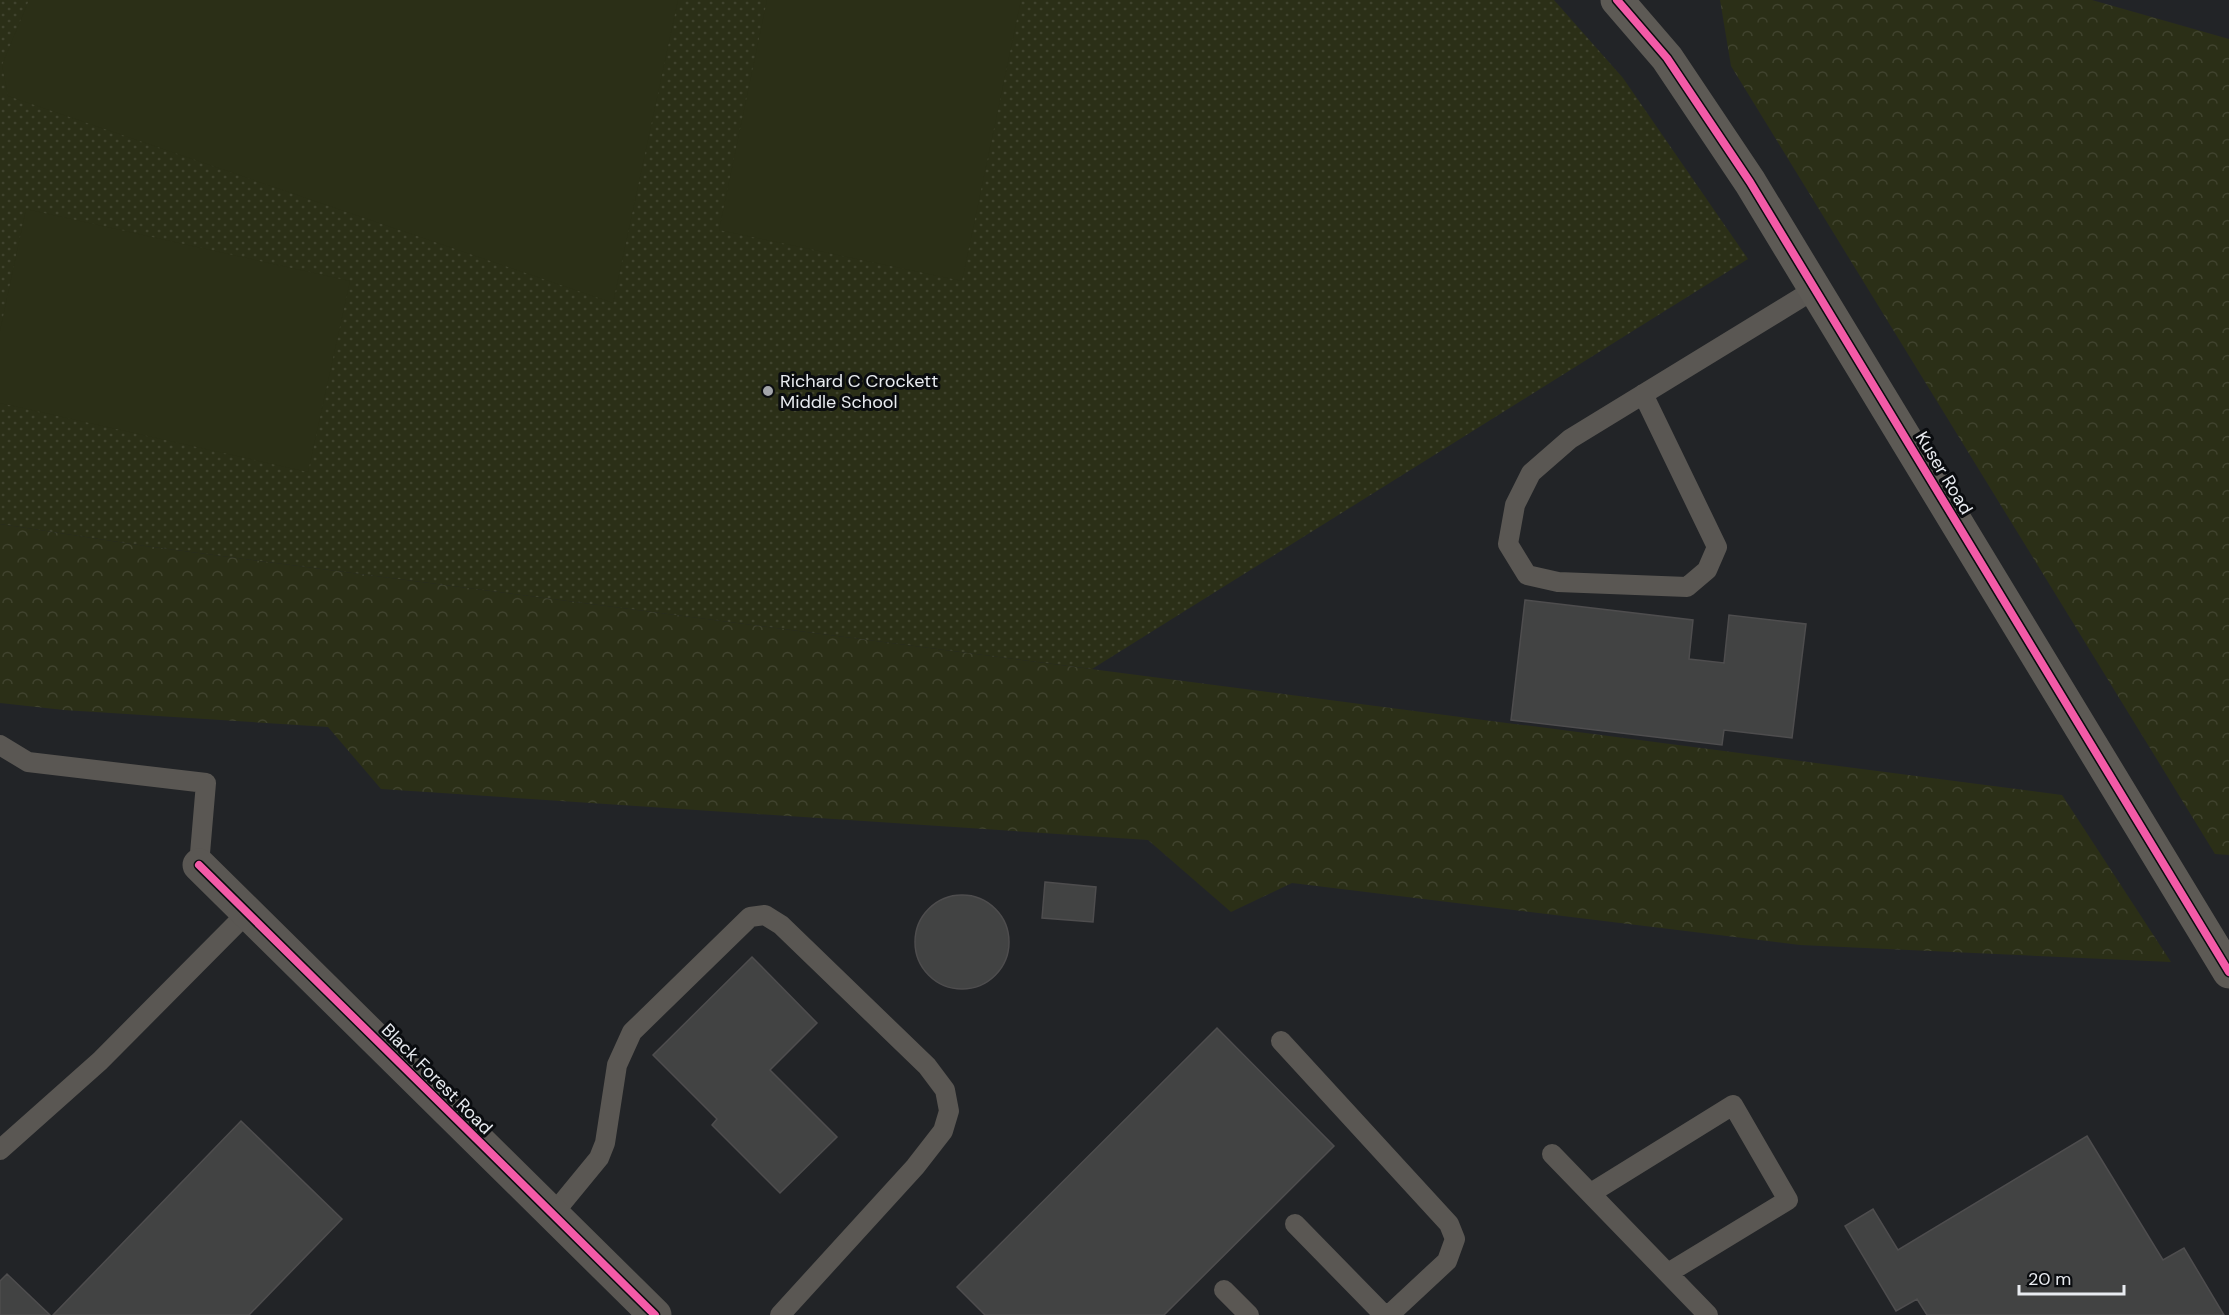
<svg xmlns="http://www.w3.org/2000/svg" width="2229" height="1315" font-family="'DM Sans',sans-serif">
  <defs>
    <pattern id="grass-dots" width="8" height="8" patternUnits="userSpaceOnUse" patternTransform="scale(1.5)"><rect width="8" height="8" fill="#2b2f17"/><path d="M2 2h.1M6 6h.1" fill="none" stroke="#40432e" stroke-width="1.8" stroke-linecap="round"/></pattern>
    <pattern id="forest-crowns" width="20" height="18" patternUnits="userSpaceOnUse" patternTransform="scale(1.5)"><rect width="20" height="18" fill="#2b2f17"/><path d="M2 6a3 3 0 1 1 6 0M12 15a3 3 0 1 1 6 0" fill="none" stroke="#40432e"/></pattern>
  </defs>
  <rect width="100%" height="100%" fill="#222427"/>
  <path fill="url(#grass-dots)" d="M 0,0 L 1554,0 L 1623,78 L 1748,259 L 1092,669 L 145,546 L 0,524 Z"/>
  <path fill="url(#forest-crowns)" d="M 1720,0 L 2092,0 L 2229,39 L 2229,855 L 2215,854 L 1731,66 Z
    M 0,524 L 145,546 L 2062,795 L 2171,962 L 1800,945 L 1292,883 L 1231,912 L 1148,840 L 381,789 L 328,727 L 64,710 L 0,703 Z"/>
  <path fill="#2b2f17" d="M 29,0 L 678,0 L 613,303 L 8,96 L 2,65 Z
    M 767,0 L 1021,0 L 962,281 L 719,230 Z
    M 26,209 L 350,281 L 308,472 L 0,403 L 0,331 Z"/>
  <path fill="#424343" stroke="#4e4d4e" stroke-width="1.5" d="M 1525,600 L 1693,620 L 1689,659 L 1724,663 L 1729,615 L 1806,624 L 1792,738 L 1724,730 L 1722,745 L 1511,720 Z
    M 1045,882 L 1096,887 L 1093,922 L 1042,918 Z
    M915 942a47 47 0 1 1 94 0a47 47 0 1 1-94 0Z
    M 752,957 L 817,1023 L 770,1070 L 837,1137 L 780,1193 L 712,1125 L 717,1119 L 653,1055 Z
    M 1217,1028 L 1334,1146 L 1164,1315 L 985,1315 L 957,1287 Z
    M 241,1121 L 342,1219 L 249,1315 L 53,1315 Z
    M 2087,1136 L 2163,1260 L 2184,1248 L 2224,1315 L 1927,1315 L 1917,1299 L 1896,1311 L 1845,1226 L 1873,1209 L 1898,1250 Z
    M 7,1274 L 50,1315 L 0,1315 L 0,1281 Z"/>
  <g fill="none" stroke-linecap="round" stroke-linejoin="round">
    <path stroke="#5a5753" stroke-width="20" d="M 1643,394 L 1717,547 L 1707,570 L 1687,587 L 1558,582 L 1527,575 L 1508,544 L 1515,505 L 1531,473 L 1570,439 L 1815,289
      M 0,745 L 28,762 L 206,783 L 199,865
      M 1281,1041 L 1449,1224 L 1455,1239 L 1447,1261 L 1389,1315
      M 0,1150 L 100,1061 L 247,913
      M 1552,1154 L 1708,1315
      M 1591,1193 L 1733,1105 L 1788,1200 L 1668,1273
      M 553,1214 L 599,1158 L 605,1143 L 617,1065 L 632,1032 L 750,917 L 765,915 L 781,925 L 927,1066 L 945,1090 L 949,1111 L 943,1131 L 915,1167 L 780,1315
      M 1295,1224 L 1384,1315
      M 1224,1290 L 1249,1315"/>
    <path stroke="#5a5753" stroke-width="33" d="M 199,865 L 655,1315"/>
    <path stroke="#5d5a55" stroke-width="33" d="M 1617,0 L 1667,58 L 1750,182 L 2229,972"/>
    <g stroke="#0a0c0f" stroke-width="11">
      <path id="cycleway" d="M 1617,0 L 1667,58 L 1750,182 L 2229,972
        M 199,865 L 655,1315"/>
    </g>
    <use href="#cycleway" stroke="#f35aa7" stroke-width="8"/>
  </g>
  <circle fill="#a3a5aa" stroke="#0a0c0f" stroke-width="2" cx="768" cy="391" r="6"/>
  <g text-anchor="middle" stroke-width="6" stroke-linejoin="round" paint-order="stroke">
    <g font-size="18" fill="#e8ebf0" stroke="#0a0c0f" text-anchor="start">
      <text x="780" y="387">Richard C Crockett<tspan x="780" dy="21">Middle School</tspan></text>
    </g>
    <g font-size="18" fill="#e8ebf0" stroke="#0a0c0f">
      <text transform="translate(1944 473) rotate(59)" y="6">Kuser Road</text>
      <text transform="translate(437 1079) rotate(45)" y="6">Black Forest Road</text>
    </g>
  </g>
  <path d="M2019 1285v9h105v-9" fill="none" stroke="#e8ebf0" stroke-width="3"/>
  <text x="2028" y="1285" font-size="18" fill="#e8ebf0" stroke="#0a0c0f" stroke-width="4.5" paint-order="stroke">20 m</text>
</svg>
